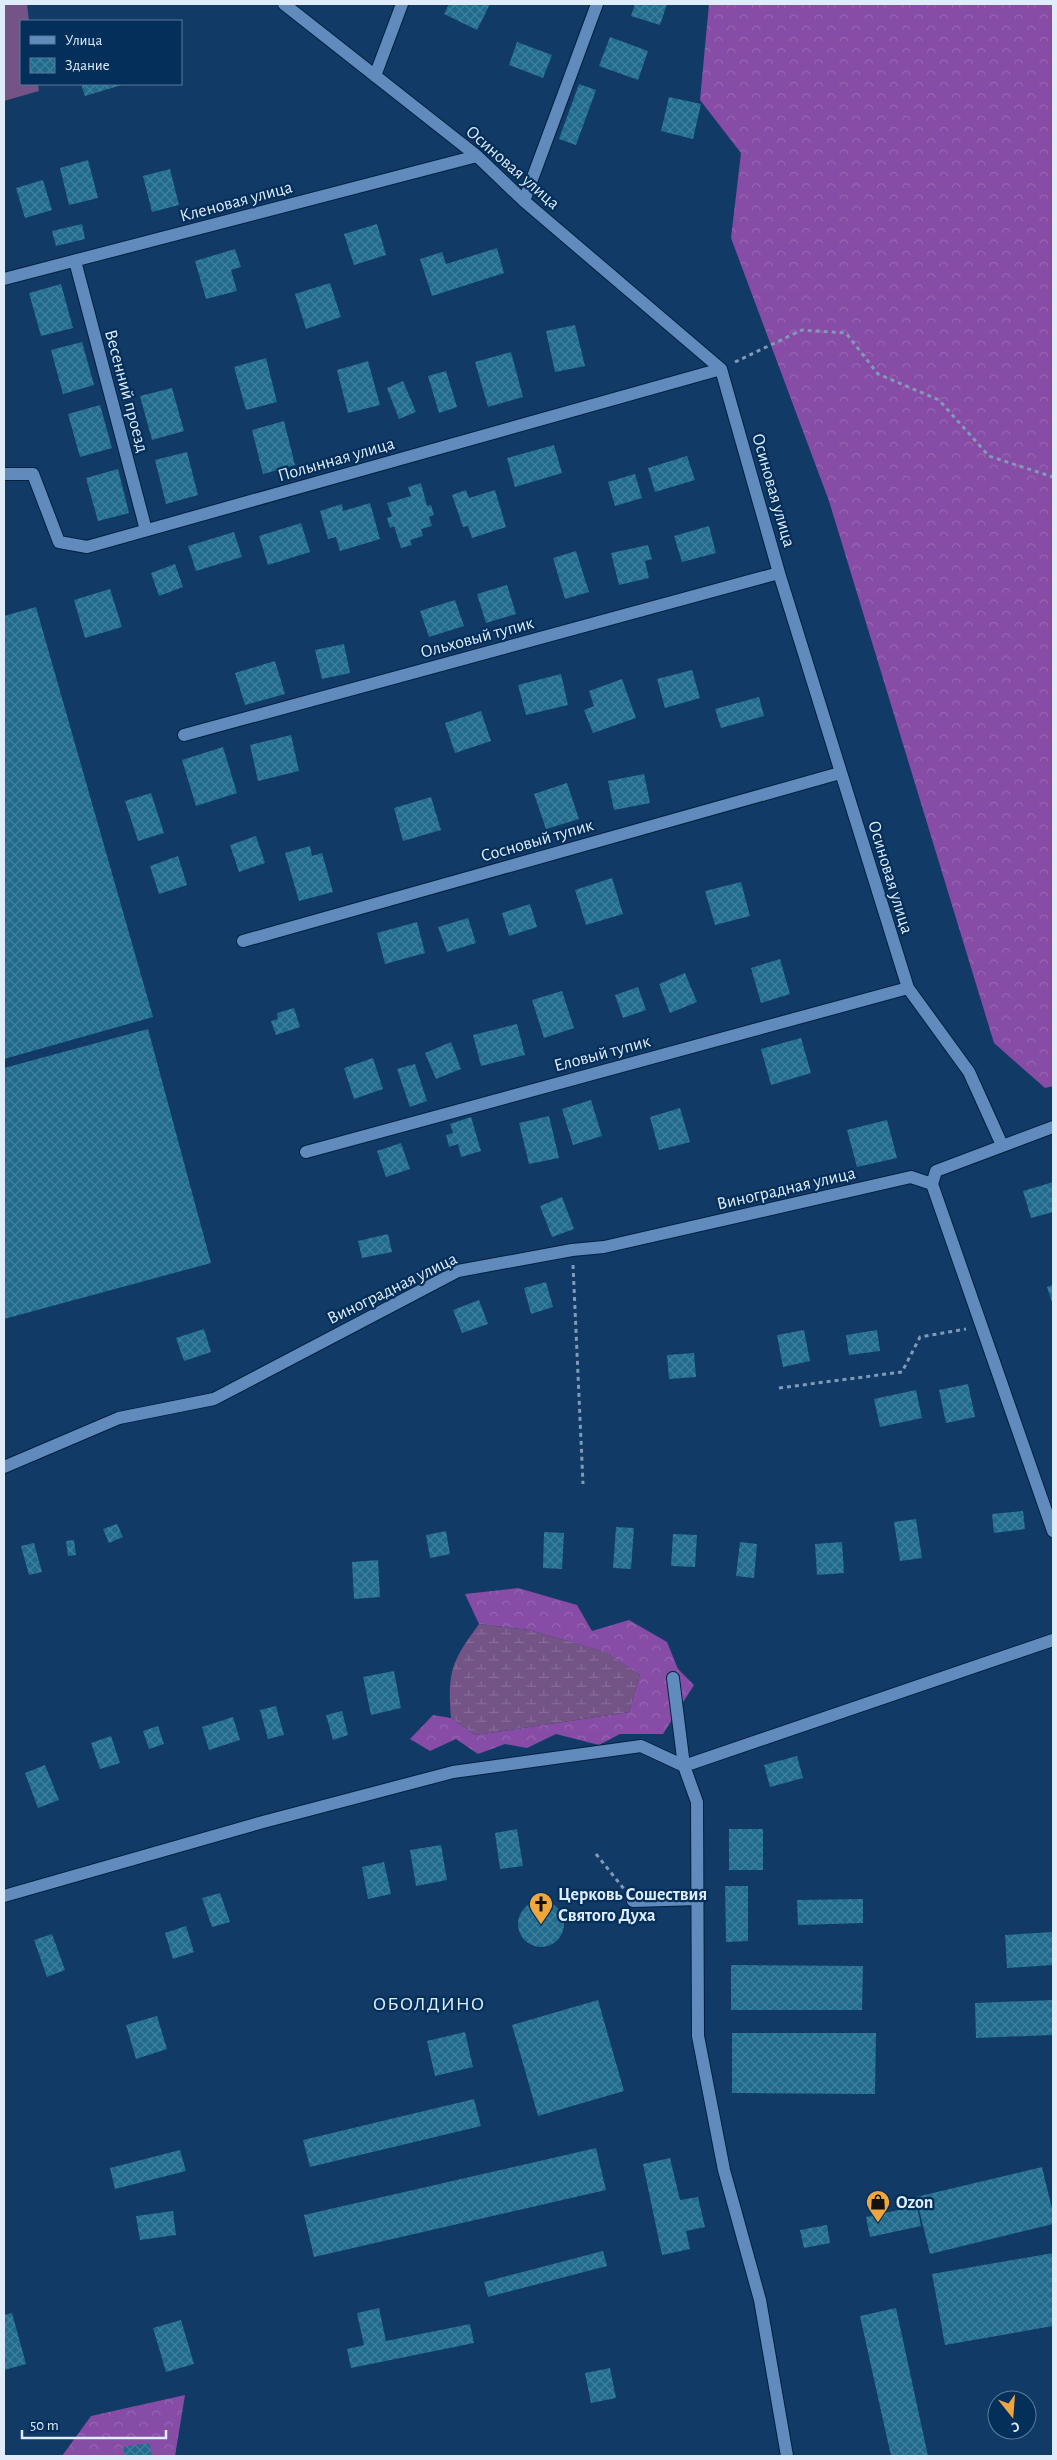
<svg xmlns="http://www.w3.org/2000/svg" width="1057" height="2460" font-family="'Alegreya Sans',sans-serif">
  <defs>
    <pattern id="forest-crowns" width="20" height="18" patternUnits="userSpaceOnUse" patternTransform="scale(1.25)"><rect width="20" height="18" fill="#874ca5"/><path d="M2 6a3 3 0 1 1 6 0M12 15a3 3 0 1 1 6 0" fill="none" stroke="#9866b2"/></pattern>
    <pattern id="wetland-marsh" width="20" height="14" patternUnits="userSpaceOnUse" patternTransform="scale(1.25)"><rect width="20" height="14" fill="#745386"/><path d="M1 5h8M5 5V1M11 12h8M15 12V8" fill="none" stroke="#876c98"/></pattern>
    <pattern id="building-cross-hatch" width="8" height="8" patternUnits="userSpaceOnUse" patternTransform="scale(1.25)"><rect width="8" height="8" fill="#216b8d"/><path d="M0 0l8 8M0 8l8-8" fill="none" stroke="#41809e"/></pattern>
  </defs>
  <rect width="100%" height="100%" fill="#113a66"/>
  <path fill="#745386" d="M 4,4 L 27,4 L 29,21 L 21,21 L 21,84 L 38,84 L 39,91 L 4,101 Z"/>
  <path fill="url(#forest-crowns)" d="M 709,4 L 1053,4 L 1053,1086 L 1045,1088 L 994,1043 L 829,501 L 731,238 L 741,153 L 700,100 Z
    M 518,1588 L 577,1605 L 592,1631 L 629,1620 L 667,1642 L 678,1669 L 694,1685 L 663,1734 L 620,1734 L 599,1745 L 556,1734 L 527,1748 L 505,1744 L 478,1754 L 456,1739 L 430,1751 L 410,1739 L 433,1715 L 451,1718 L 476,1735 L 629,1712 L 640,1675 L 605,1652 L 529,1630 L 479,1624 L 465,1594 Z
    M 185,2395 L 175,2456 L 62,2456 L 91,2416 Z"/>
  <path fill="url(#wetland-marsh)" d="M 479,1624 L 529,1630 L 606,1652 L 640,1675 L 629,1712 L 476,1735 L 451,1718 C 447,1671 452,1661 479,1624 Z"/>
  <path fill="url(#building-cross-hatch)" d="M 449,4 L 490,4 L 477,30 L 444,14 Z
    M 635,4 L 667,4 L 660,25 L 631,16 Z
    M 610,37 L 648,51 L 638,80 L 599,66 Z
    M 517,42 L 552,55 L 543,78 L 509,65 Z
    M 81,84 L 125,84 L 85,96 Z
    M 579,84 L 596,90 L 576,145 L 559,139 Z
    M 669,97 L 701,104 L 693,139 L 661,131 Z
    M 88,160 L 98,198 L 69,205 L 60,168 Z
    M 170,169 L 179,205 L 152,212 L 143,176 Z
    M 43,180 L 52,210 L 25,218 L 16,188 Z
    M 82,224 L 85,239 L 56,246 L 52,231 Z
    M 377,224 L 386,255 L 354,265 L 344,234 Z
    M 497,248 L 504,273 L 432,296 L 420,259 L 442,252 L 446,264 Z
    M 235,249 L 241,267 L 231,270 L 237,291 L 206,299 L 195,261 Z
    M 330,283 L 341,317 L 306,329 L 295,294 Z
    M 61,284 L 73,328 L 41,336 L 29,293 Z
    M 575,325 L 585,366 L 555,372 L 546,331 Z
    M 82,342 L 94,385 L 63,394 L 51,350 Z
    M 511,352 L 523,397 L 488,407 L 475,362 Z
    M 266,358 L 277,402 L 246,410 L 234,367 Z
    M 368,361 L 380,405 L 348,413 L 337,370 Z
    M 446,371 L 457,407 L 439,413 L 428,376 Z
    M 403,381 L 416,412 L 399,419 L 387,388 Z
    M 172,388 L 184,431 L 152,440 L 140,396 Z
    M 100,405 L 112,448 L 80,457 L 68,414 Z
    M 284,421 L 295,465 L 263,474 L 252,430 Z
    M 554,445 L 562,473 L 515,487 L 507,458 Z
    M 187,452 L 198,495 L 166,504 L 155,460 Z
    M 687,456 L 695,480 L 655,492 L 648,468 Z
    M 118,469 L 129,513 L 98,521 L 86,478 Z
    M 635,474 L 642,498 L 615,506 L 608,482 Z
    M 421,483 L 427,506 L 431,505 L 434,515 L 429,517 L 432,526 L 421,529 L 423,536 L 410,540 L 412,545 L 401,548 L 394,526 L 390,528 L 387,518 L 392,516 L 387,503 L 411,496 L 408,487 Z
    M 466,490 L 469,498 L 495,490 L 506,527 L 472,538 L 468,526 L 463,527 L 452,495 Z
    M 370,503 L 380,539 L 340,551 L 336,537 L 328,539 L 320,511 L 342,504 L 343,511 Z
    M 301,523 L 310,552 L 268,565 L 259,536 Z
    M 709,526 L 716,553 L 682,562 L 674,536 Z
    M 234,532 L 242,557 L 196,571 L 188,546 Z
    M 648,545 L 652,559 L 645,561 L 649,578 L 619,585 L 611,553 Z
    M 576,551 L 589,592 L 565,599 L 553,558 Z
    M 175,564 L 183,587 L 159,596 L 151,573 Z
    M 507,585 L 516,614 L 486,623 L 477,594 Z
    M 110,589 L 122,627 L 85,638 L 74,600 Z
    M 455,600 L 464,626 L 429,637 L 420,611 Z
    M 36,607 L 153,1017 L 4,1059 L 4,616 Z
    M 344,644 L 350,673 L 322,679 L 315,650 Z
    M 275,661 L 285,694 L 245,705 L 235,673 Z
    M 692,670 L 700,698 L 665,708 L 657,679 Z
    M 561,674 L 568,705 L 526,715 L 518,685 Z
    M 622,679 L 636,718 L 593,733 L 584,710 L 594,706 L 589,691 Z
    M 759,697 L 764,716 L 721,728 L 715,709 Z
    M 481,711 L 491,741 L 455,753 L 445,723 Z
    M 291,735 L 299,771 L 258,781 L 250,745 Z
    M 223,747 L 237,793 L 196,806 L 182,760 Z
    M 644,774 L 650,803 L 614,810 L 608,781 Z
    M 567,783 L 579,819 L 546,829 L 534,794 Z
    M 151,793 L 164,833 L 138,841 L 125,801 Z
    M 431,797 L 441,830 L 403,841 L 394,808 Z
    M 256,836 L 265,863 L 239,872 L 230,845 Z
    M 310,846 L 312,856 L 322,853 L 333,892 L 299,901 L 285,853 Z
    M 178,856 L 187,885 L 159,894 L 150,866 Z
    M 612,878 L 623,914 L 586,925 L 575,890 Z
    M 741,882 L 750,916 L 715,925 L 705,891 Z
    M 530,904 L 537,927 L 509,936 L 502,913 Z
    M 468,918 L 476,943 L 447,952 L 438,927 Z
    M 417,922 L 425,953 L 385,964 L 377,933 Z
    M 780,959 L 790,994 L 761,1003 L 751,968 Z
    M 685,973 L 697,1002 L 670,1013 L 659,984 Z
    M 638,987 L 646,1010 L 623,1018 L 615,995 Z
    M 562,991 L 574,1028 L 544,1038 L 532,1000 Z
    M 294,1008 L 300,1027 L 276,1035 L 271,1021 L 278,1019 L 277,1013 Z
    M 517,1024 L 525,1055 L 481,1066 L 473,1035 Z
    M 148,1029 L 211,1263 L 4,1319 L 4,1068 Z
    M 801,1038 L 811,1073 L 771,1085 L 761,1049 Z
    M 451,1042 L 461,1069 L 436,1079 L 425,1053 Z
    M 373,1058 L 383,1089 L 354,1099 L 344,1068 Z
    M 415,1064 L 427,1101 L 410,1107 L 397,1069 Z
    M 591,1100 L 602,1136 L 573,1145 L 562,1109 Z
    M 680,1108 L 690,1142 L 659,1150 L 650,1117 Z
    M 549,1116 L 559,1158 L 529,1164 L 519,1123 Z
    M 471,1117 L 481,1151 L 461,1157 L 458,1144 L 449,1147 L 446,1135 L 453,1133 L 450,1124 Z
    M 887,1120 L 897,1158 L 857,1167 L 847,1130 Z
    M 401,1143 L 410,1169 L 386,1177 L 377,1151 Z
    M 1053,1182 L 1053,1212 L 1031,1218 L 1023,1191 Z
    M 562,1197 L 574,1229 L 552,1237 L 540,1206 Z
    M 388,1234 L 392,1252 L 362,1258 L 358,1241 Z
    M 546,1282 L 553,1307 L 531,1314 L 524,1288 Z
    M 1053,1285 L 1053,1305 L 1047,1287 Z
    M 479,1300 L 488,1324 L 462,1333 L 453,1310 Z
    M 204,1329 L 211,1352 L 184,1361 L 176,1338 Z
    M 804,1330 L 810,1361 L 783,1367 L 777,1335 Z
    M 877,1330 L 880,1351 L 849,1355 L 846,1335 Z
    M 694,1353 L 696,1377 L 669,1379 L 667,1355 Z
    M 968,1384 L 975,1417 L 946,1423 L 939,1390 Z
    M 916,1390 L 922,1418 L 880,1427 L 874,1399 Z
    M 1023,1511 L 1025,1529 L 994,1533 L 992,1514 Z
    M 916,1519 L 922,1558 L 900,1561 L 894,1522 Z
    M 117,1524 L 123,1537 L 109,1543 L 103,1529 Z
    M 616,1527 L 634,1528 L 631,1569 L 613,1568 Z
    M 446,1531 L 450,1554 L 430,1558 L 426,1535 Z
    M 544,1532 L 564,1533 L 562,1569 L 543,1568 Z
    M 673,1534 L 697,1535 L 695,1567 L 671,1566 Z
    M 74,1540 L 76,1555 L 68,1556 L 66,1541 Z
    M 740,1542 L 757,1544 L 754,1578 L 736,1576 Z
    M 842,1542 L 844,1573 L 817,1575 L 815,1544 Z
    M 34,1543 L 42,1572 L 29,1575 L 21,1546 Z
    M 378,1560 L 380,1597 L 354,1599 L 352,1562 Z
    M 394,1671 L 401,1708 L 371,1715 L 363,1677 Z
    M 276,1706 L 284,1735 L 268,1739 L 260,1710 Z
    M 342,1711 L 348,1735 L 333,1740 L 326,1715 Z
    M 233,1717 L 240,1740 L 209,1750 L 202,1727 Z
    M 158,1726 L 164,1744 L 149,1749 L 143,1731 Z
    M 111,1736 L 120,1763 L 100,1769 L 91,1743 Z
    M 797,1756 L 803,1778 L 770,1787 L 764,1765 Z
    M 45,1765 L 59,1800 L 38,1808 L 25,1773 Z
    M 517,1829 L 523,1866 L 500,1869 L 495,1833 Z
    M 729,1829 L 763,1829 L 763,1870 L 729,1870 Z
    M 441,1845 L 447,1880 L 416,1886 L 410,1850 Z
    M 384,1862 L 391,1894 L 368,1899 L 362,1867 Z
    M 725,1886 L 748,1886 L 748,1941 L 726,1942 Z
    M 220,1893 L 230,1922 L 212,1927 L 202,1898 Z
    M 863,1899 L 863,1923 L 798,1925 L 797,1900 Z
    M518 1924a23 23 0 1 1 46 0a23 23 0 1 1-46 0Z
    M 186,1926 L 194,1952 L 173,1959 L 165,1933 Z
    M 1053,1932 L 1053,1965 L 1007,1968 L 1005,1935 Z
    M 52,1934 L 65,1970 L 47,1977 L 34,1940 Z
    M 731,1965 L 863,1966 L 862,2010 L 731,2010 Z
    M 598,2000 L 624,2091 L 538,2116 L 512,2025 Z
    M 1053,2000 L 1053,2035 L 976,2038 L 975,2003 Z
    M 157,2016 L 167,2049 L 136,2059 L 126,2025 Z
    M 465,2032 L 473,2067 L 435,2076 L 427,2041 Z
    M 732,2033 L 876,2033 L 875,2094 L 732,2093 Z
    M 474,2099 L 481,2126 L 310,2167 L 303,2140 Z
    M 596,2148 L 606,2190 L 314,2257 L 304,2215 Z
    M 180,2150 L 186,2171 L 115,2189 L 110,2168 Z
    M 670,2158 L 680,2200 L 698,2197 L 705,2227 L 686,2231 L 690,2249 L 662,2255 L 643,2164 Z
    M 1042,2167 L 1053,2213 L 1053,2224 L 930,2254 L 916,2197 Z
    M 917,2206 L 921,2226 L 870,2237 L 866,2217 Z
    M 173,2211 L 176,2235 L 140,2240 L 136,2216 Z
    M 827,2225 L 830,2243 L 804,2248 L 800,2230 Z
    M 603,2251 L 607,2266 L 488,2297 L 484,2282 Z
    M 1053,2253 L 1053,2326 L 945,2345 L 932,2274 Z
    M 379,2308 L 386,2341 L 470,2324 L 474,2343 L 351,2368 L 347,2349 L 364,2345 L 357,2313 Z
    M 896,2308 L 928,2456 L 891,2456 L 860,2316 Z
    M 12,2313 L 26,2364 L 4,2370 L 4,2315 Z
    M 181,2320 L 194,2364 L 166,2372 L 153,2328 Z
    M 610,2368 L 616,2398 L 591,2403 L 585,2373 Z
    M 149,2443 L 152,2456 L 125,2456 L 123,2447 Z"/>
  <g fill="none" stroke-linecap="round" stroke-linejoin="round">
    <g stroke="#022141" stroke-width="14">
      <path id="minor" d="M 284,4 L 477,156 L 524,201 L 721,369 L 779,573 L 908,988 L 969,1072 L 1002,1145
        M 375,76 L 402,4
        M 524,201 L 597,4
        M 75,261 L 146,530
        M 4,279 L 477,156
        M 4,474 L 33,474 L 59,542 L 87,547 L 721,369
        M 184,735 L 779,573
        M 243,941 L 840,773
        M 1053,1127 L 936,1171 L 932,1184 L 1053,1531
        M 306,1152 L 908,988
        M 4,1467 L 119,1418 L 214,1399 L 458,1271 L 572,1250 L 604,1247 L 911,1177 L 932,1184
        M 673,1678 L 684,1766 L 697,1802 L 698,2036 L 724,2170 L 760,2300 L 787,2456
        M 4,1896 L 263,1822 L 453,1772 L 641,1746 L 684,1766 L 1053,1640
        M 633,1901 L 699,1899"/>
    </g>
    <path stroke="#809ab7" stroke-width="3" stroke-dasharray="4 4" stroke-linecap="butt" d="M 735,362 L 802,330 L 846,333 L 878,374 L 939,400 L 989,456 L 1053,477
      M 573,1265 L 583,1484
      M 779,1388 L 902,1372 L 920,1337 L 966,1329
      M 596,1854 L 624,1889"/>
    <use href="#minor" stroke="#618bbd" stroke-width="12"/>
  </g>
  <defs>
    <g id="church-pin" transform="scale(1.25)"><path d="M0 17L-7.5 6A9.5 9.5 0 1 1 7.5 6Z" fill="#efa73d" stroke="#042f5a"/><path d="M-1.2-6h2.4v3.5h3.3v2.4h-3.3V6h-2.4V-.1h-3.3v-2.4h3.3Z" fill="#111"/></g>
    <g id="shop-pin" transform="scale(1.25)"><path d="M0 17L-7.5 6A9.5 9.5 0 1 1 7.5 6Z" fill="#efa73d" stroke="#042f5a"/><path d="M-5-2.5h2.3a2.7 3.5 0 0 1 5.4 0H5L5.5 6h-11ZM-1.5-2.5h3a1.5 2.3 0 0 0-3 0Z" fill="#111"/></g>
  </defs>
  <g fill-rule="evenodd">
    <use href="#church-pin" x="541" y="1904"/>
    <use href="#shop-pin" x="878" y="2202"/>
  </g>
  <g text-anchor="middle" stroke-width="4.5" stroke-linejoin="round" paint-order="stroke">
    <g font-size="18" fill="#deecfc" stroke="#042f5a">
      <text transform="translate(513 167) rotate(41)" y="6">Осиновая улица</text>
      <text transform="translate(236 201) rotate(-15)" y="6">Кленовая улица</text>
      <text transform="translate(127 391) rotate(75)" y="6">Весенний проезд</text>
      <text transform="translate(336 459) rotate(-16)" y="6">Полынная улица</text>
      <text transform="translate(774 490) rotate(74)" y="6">Осиновая улица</text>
      <text transform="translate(477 637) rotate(-15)" y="6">Ольховый тупик</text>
      <text transform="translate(537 840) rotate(-16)" y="6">Сосновый тупик</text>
      <text transform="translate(891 877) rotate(73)" y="6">Осиновая улица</text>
      <text transform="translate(602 1053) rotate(-15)" y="6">Еловый тупик</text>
      <text transform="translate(786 1188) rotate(-13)" y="6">Виноградная улица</text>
      <text transform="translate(392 1288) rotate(-26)" y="6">Виноградная улица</text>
    </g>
    <g font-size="18" font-weight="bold" fill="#deecfc" stroke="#042f5a" text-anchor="start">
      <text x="558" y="1900">Церковь Сошествия<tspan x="558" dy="21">Святого Духа</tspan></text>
      <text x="896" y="2208">Ozon</text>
    </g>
    <g font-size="20" letter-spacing="1" fill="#deecfc" stroke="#042f5a">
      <text x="429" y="2010">ОБОЛДИНО</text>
    </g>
  </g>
  <rect width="1057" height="2460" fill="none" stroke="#deecfc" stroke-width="10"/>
  <rect x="20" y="20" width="162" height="65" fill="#042f5a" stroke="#5b7b9b"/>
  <rect x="30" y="36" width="25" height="8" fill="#618bbd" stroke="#5b7b9b"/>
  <text x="65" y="45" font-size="15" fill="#deecfc">Улица</text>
  <rect x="30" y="58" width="25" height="15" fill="url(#building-cross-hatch)" stroke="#5b7b9b"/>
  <text x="65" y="70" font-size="15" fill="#deecfc">Здание</text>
  <g transform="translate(1012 2415) rotate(163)"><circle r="24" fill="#042f5a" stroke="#5b7b9b"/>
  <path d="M0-4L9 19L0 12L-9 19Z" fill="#efa73d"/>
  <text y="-8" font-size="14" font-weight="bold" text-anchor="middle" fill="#deecfc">С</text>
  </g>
  <path d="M22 2430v8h144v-8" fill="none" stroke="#deecfc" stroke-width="2.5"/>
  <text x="30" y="2430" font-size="15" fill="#deecfc" stroke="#042f5a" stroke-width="4" paint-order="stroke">50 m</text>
</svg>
